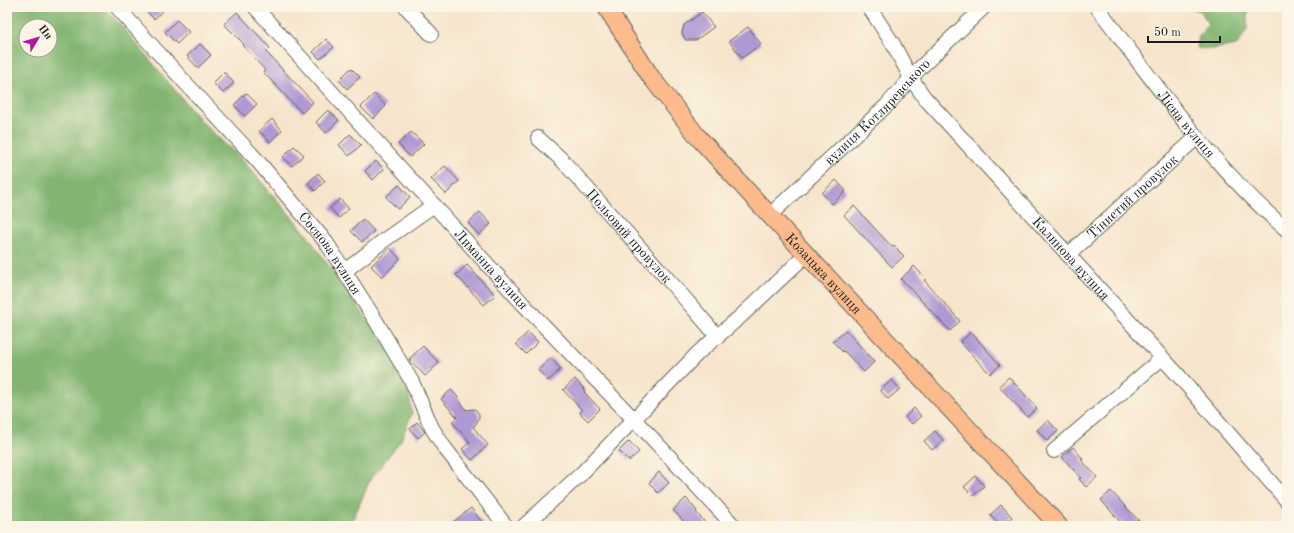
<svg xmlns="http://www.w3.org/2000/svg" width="1294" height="533" font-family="'Old Standard TT',serif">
  <rect width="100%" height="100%" fill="#fcf5e5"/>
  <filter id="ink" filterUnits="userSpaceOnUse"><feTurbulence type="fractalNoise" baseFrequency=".025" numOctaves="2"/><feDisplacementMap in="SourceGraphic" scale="8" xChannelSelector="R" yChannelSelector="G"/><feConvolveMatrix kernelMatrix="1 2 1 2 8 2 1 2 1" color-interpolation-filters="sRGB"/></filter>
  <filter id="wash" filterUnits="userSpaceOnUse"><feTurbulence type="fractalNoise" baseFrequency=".012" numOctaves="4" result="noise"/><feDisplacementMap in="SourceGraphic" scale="16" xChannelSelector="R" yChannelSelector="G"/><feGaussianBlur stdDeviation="0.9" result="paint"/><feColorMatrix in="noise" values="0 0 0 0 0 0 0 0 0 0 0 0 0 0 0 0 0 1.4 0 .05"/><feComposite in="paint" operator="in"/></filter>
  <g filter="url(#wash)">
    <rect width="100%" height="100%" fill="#f6e5cc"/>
    <path fill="#82b56f" stroke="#4f6846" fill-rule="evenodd" d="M 7,7 L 103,7 L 120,24 L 199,119 L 243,161 L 304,231 L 394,357 L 407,385 L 412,413 L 401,440 L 370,480 L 350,526 L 7,526 ZM 26,26 L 50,26 L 50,50 L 26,50 Z
      M 1186,7 L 1250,7 L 1247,16 L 1247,29 L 1237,45 L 1212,49 L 1197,48 L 1199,36 L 1208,24 L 1201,11 Z"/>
    <g id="blocks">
      <path fill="#b098d4" d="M 142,7 L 167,7 L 154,19 Z
        M 237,12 L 270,48 L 266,52 L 313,102 L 302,113 L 263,72 L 265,70 L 242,45 L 244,44 L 224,24 Z
        M 702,12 L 714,27 L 696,40 L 686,40 L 684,37 L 682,33 L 684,25 Z
        M 177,20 L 189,32 L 177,44 L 165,32 Z
        M 748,27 L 761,44 L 742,58 L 729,41 Z
        M 326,39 L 334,47 L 320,59 L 313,52 Z
        M 200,44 L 211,55 L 198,68 L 187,56 Z
        M 351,68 L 360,77 L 347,89 L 339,80 Z
        M 224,72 L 234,83 L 223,93 L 213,83 Z
        M 246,93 L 257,104 L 245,116 L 234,105 Z
        M 374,94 L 386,106 L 373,119 L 361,107 Z
        M 328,110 L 339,120 L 326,133 L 316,122 Z
        M 272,119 L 282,130 L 270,142 L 259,131 Z
        M 411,132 L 424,144 L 410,157 L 398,144 Z
        M 350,134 L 361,145 L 349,156 L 339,145 Z
        M 294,146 L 304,155 L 292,166 L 283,157 Z
        M 376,161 L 384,169 L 373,180 L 365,171 Z
        M 445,166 L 459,181 L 446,194 L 431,179 Z
        M 318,173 L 325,181 L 315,191 L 308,183 Z
        M 836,180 L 846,191 L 832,204 L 822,193 Z
        M 399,185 L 410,197 L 398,209 L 386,197 Z
        M 340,199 L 349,209 L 339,218 L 330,208 Z
        M 854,206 L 892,247 L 894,246 L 904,256 L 892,267 L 874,248 L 844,215 Z
        M 480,212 L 491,224 L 479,235 L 468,223 Z
        M 363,219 L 374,231 L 362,242 L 351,231 Z
        M 390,248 L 400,259 L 382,277 L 371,266 Z
        M 467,265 L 495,295 L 484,305 L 456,275 Z
        M 914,266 L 926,279 L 924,280 L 960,321 L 950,331 L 901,279 Z
        M 846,330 L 874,362 L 864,372 L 844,351 L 843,352 L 833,342 Z
        M 528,332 L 538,342 L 526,354 L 516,344 Z
        M 971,332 L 1000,365 L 990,374 L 960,342 Z
        M 423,346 L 439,363 L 425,376 L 409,359 Z
        M 551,358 L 561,369 L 548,381 L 538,370 Z
        M 1009,377 L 1037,408 L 1027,417 L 999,386 Z
        M 575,379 L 585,390 L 584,392 L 600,409 L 588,421 L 580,413 L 582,410 L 563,390 Z
        M 892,380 L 900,389 L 888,399 L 880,390 Z
        M 451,390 L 460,399 L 459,400 L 466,410 L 475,409 L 479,414 L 479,417 L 476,424 L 473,427 L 488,445 L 472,460 L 462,449 L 470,442 L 452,422 L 457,417 L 441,399 Z
        M 914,408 L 921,416 L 912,424 L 905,417 Z
        M 1048,420 L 1058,431 L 1047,441 L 1037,430 Z
        M 417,422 L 425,432 L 418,438 L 410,429 Z
        M 935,431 L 943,440 L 932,450 L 924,441 Z
        M 629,441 L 639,452 L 629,461 L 619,451 Z
        M 1073,447 L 1083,459 L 1081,460 L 1097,477 L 1086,487 L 1079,479 L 1081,478 L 1062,457 Z
        M 659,472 L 669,483 L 658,493 L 649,483 Z
        M 976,476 L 984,486 L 973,496 L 964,487 Z
        M 1111,491 L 1140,522 L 1136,526 L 1124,526 L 1101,500 Z
        M 686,498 L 697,511 L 696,512 L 708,526 L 688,526 L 673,510 Z
        M 1001,505 L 1012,517 L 1002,526 L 1000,526 L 990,515 Z
        M 471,508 L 485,526 L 448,526 Z"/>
    </g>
  </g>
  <g filter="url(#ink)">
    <use href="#blocks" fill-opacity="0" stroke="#68625a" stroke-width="1"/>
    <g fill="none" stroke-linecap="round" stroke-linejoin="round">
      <g stroke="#68625a" stroke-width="16">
        <g id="minor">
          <path id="s1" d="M 117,7 L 181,78 L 256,159 L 326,242 L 376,321 L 412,382 L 432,428 L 444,447 L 506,526"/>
          <path id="s2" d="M 255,7 L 524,305 L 650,436 L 734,526"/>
          <path d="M 406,7 L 431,34"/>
          <path id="s3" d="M 869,7 L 893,44 L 911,78 L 924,97 L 1179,376 L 1287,501"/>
          <path id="s4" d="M 1097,7 C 1156,84 1212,167 1287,230"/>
          <path id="s5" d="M 538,138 L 562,160 L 680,293 L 718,337"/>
          <path id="s6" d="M 770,215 L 887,105 L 920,68 L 984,7"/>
          <path id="s7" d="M 1068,255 L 1197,137"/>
          <path d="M 345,271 L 383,241 L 434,205"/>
          <path d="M 1054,451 L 1162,358"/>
          <path d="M 524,526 L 581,474 L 699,352 L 741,316 L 807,254"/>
        </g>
      </g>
      <g stroke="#68625a" stroke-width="19">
        <g id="major">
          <path id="s8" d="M 606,7 L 651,77 L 698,137 L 750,194 L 1059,526"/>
        </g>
      </g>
      <use href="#minor" stroke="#fff" stroke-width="14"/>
      <use href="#major" stroke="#fbbb8d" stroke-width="17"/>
    </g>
  </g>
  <g text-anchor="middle" stroke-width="3" stroke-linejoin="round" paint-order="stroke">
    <g font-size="14" fill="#1c1c1c" stroke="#fcf5e5">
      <text dy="5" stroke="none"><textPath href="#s6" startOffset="149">вулиця Котляревського</textPath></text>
      <text dy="5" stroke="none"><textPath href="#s4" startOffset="147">Лісна вулиця</textPath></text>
      <text dy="5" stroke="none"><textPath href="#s7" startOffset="87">Тінистий провулок</textPath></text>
      <text dy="5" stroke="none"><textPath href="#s5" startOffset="134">Польовий провулок</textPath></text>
      <text dy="5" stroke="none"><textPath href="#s1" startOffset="326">Соснова вулиця</textPath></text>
      <text dy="5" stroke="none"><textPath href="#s3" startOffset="324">Калинова вулиця</textPath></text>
      <text dy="5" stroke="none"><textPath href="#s2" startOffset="353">Лиманна вулиця</textPath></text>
      <text dy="5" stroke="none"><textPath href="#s8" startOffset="345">Козацька вулиця</textPath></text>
    </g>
  </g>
  <rect width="1294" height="533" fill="none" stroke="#fcf5e5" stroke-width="24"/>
  <g transform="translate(38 38) rotate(52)"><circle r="19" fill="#fcf5e5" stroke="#a29e95"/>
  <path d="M0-3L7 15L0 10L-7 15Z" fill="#b5179e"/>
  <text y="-6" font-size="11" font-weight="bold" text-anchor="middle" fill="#1c1c1c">Пн</text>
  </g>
  <path d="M1148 36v6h72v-6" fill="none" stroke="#1c1c1c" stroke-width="2"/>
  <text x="1154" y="36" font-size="12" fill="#1c1c1c" stroke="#fcf5e5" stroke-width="3" paint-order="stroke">50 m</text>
</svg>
